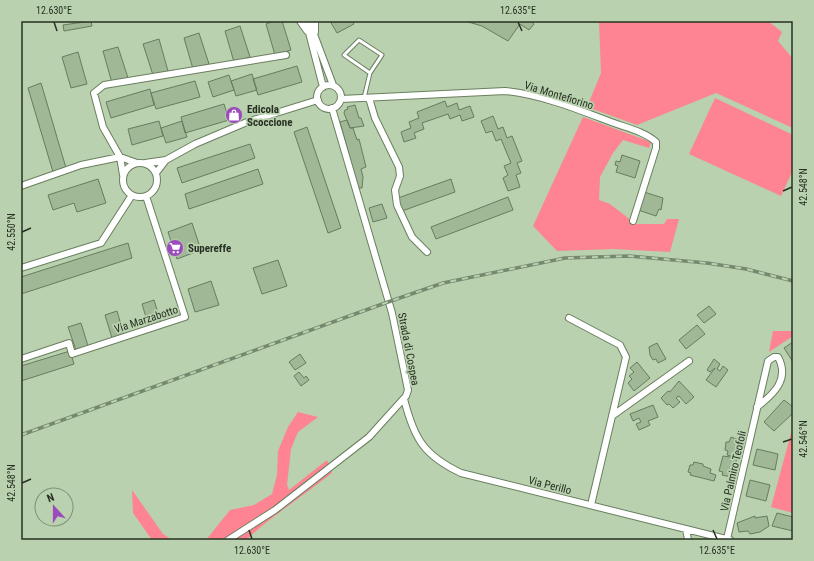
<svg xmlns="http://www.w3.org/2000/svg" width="814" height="561" font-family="'Roboto Condensed',sans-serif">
  <rect width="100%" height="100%" fill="#b9d1ae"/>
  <path fill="#fd8490" d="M 599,21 L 768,21 L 782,32 L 778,41 L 793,59 L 793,128 L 716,93 L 637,125 L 587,107 L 601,73 Z
    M 715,98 L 793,135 L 793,170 L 781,196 L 689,154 Z
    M 583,117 L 651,142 L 649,148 L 623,140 L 613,153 L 600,177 L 599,200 L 610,204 L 636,224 L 664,224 L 667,219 L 679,219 L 670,252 L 614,249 L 557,251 L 533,226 Z
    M 773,331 L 793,331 L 793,336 L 769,352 Z
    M 298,412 L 318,417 L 298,432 L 291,449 L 287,485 L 289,490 L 327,460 L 332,473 C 303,496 273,515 246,540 L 206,540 L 230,510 L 254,505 L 272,494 L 277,475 L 278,451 L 288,427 Z
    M 793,426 L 793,513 L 771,507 Z
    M 132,490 L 163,534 L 172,540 L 152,540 L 133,513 Z"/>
  <path fill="#a1b896" stroke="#677c5c" d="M 91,21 L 92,26 L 64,31 L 63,25 Z
    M 274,21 L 282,21 L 291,50 L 275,55 L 266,24 Z
    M 330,21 L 352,21 L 354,24 L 337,33 Z
    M 465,21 L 531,21 L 534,24 L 529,30 L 520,24 L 508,41 L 482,26 Z
    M 240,26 L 250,57 L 234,62 L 225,31 Z
    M 199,33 L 209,64 L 193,69 L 184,38 Z
    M 159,39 L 168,71 L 153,75 L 143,44 Z
    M 118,47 L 128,78 L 112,83 L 103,51 Z
    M 78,52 L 87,84 L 71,88 L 62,57 Z
    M 297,66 L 302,82 L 258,95 L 253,79 Z
    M 252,74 L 257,90 L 236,96 L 231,81 Z
    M 229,75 L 234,90 L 213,97 L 208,82 Z
    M 195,81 L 200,97 L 156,109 L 151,93 Z
    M 41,83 L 66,168 L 53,172 L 28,88 Z
    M 150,89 L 154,105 L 111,118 L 106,102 Z
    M 445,101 L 447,107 L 457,103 L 459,110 L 470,106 L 474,117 L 462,121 L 460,115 L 450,119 L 448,114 L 422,123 L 424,129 L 414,133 L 416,138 L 404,142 L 401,132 L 411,128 L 409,122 L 419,118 L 417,112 Z
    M 224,104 L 229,120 L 185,133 L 181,117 Z
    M 355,105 L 359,118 L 361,118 L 364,126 L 350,128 L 344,113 L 345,110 L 348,109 L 347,107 Z
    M 493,116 L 498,129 L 503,127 L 507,138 L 512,136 L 522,161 L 517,163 L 521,173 L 516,175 L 520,187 L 508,191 L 503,178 L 508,175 L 504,166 L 511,163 L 501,139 L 496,141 L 492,131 L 486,133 L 481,121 Z
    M 347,120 L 350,128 L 353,128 L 357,140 L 359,139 L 366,167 L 361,169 L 363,177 L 362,188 L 358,188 L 340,122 Z
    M 159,121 L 163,136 L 132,145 L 128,129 Z
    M 182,121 L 187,137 L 166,143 L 161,128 Z
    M 307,127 L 341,228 L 328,233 L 294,132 Z
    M 250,144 L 255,158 L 182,183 L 177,168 Z
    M 622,155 L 640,161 L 635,178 L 616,172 L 618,166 L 615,165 L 616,161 L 620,162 Z
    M 258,169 L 263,184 L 189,209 L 185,194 Z
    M 98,179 L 106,203 L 77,212 L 74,203 L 53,210 L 48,195 Z
    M 451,179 L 455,192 L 402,211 L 398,198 Z
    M 644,192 L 663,198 L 661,210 L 659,209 L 656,216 L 638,210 Z
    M 508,197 L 513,210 L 436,239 L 431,227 Z
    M 382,204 L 387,218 L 373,222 L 369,208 Z
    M 192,223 L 201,250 L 177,259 L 168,232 Z
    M 128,243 L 132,258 L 21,294 L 21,277 Z
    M 278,260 L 287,286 L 262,294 L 253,268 Z
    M 211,281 L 219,305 L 195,312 L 188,289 Z
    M 154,300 L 161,323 L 149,327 L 142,304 Z
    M 709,306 L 716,314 L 704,323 L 697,315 Z
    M 117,311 L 124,335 L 112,338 L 105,315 Z
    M 81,323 L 88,346 L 76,350 L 68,327 Z
    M 697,325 L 705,334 L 686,349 L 679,340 Z
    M 793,342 L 793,362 L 784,348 Z
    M 657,343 L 666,359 L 658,363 L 656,359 L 653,360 L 650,355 L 649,347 Z
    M 70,351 L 74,364 L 21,381 L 21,366 Z
    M 300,354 L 306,363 L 295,370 L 289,362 Z
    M 714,359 L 720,364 L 717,369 L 720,371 L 723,366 L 728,370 L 716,387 L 706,380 L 715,368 L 710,372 L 707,370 Z
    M 637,362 L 650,378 L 634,391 L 628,383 L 632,379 L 629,376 L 634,372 L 630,368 Z
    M 299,372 L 304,378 L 306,376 L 309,380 L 301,386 L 294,376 Z
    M 679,381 L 694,397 L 686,404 L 679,396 L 676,398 L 680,402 L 673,408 L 669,404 L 667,405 L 661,398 L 668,391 L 670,392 Z
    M 784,400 L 793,407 L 793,413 L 774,431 L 764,422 Z
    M 653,405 L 658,417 L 648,421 L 650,425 L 639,430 L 636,424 L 641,422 L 639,418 L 633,421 L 630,414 Z
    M 731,437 L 742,441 L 737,458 L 727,455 L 728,451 L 725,450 L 726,442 L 729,442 Z
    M 757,449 L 778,454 L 775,470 L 753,465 Z
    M 723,456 L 737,458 L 731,477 L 722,475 L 723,472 L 719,471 Z
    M 694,462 L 703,464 L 703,466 L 711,469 L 710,473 L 716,475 L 714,481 L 690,475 L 691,473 L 688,472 L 690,465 L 693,465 Z
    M 750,480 L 770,485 L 766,501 L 746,496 Z
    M 777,513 L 793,517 L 793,531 L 772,526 Z
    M 755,516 L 755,518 L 767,516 L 769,526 L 760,532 L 750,534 L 748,531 L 739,532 L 737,523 Z"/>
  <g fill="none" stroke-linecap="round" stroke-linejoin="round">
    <g stroke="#6a7f5f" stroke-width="5">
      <path id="service" d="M 364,98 L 370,73 L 382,55 L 359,40 L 344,55 L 370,73"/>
    </g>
    <g stroke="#6a7f5f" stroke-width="8">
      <path id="minor" d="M 300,21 L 307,31
        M 306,21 L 323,87
        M 309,21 L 333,85
        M 315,21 L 315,32
        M317 97a12 12 0 1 1 24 0a12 12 0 1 1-24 0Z
        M 369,98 L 375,118 L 399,167 L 400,176 L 395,190 L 397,205 L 412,237 L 427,252
        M 341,99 L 505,91 C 543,95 579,110 614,123 C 628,128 645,132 656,142 L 656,148 L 633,221
        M123 180a17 17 0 1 1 34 0a17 17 0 1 1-34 0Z
        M 145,163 L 166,160 L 195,144 L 247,122 L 318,100
        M 156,173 L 166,160
        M 123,175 L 120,157 L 103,127 L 94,93 L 104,85 L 286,55
        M 21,186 L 81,165 L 120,157 L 137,163
        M 21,268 L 101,243 L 132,195
        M 569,318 L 620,345 L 626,357 L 591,505
        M 21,359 L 69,343 L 72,354 L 185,317 L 146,196
        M 404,399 C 414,438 423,455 461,473 L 730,540
        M 612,416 L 689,361
        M 686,529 L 688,540
        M 727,539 L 768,361 L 774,357 L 778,357 C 790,379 774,394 757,407
        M 228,540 L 275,510 L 369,437 L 406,396 L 408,390 L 392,313 L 332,108"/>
    </g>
    <use href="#service" stroke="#fff" stroke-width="3"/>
    <use href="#minor" stroke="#fff" stroke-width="6"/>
    <g stroke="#76886e" stroke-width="3.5">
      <path id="rail" d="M 21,435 L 388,302 L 443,283 L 565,258 L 629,256 L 707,263 L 746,269 L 793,281"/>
    </g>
    <use href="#rail" stroke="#b9d1ae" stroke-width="2" stroke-dasharray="6" stroke-linecap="butt"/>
  </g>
  <path fill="none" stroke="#273022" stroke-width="1.5" d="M 54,22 L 57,31M 518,22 L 522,31M 783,191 L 792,187M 22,232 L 31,228M 783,442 L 792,439M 22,483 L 31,479M 249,530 L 252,539M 713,530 L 717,539"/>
  <defs>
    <g id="shop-disc" transform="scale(0.9)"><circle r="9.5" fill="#9b4bbb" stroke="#b9d1ae"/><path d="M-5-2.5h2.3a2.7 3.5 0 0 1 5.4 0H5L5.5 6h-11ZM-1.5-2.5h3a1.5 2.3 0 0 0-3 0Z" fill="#fff"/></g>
    <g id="supermarket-disc" transform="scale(0.9)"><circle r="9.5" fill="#9b4bbb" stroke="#b9d1ae"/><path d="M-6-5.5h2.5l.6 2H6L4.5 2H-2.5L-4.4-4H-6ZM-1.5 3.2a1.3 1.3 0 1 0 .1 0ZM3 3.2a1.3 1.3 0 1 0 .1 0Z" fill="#fff"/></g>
  </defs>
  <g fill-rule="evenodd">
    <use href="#shop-disc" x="234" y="115"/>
    <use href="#supermarket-disc" x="175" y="248"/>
  </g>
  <g text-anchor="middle" stroke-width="3.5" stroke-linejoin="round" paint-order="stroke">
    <g font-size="11" fill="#273022" stroke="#b9d1ae">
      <text transform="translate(559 95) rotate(17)" y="4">Via Montefiorino</text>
      <text transform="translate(146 319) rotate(-18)" y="4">Via Marzabotto</text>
      <text transform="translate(409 349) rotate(79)" y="4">Strada di Cospea</text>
      <text transform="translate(733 471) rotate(-77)" y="4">Via Palmiro Teofoli</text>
      <text transform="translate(550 485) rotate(14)" y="4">Via Perillo</text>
    </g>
    <g font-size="11" font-weight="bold" fill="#273022" stroke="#b9d1ae" text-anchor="start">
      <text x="247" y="113">Edicola<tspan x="247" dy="13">Scoccione</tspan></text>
      <text x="188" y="252">Supereffe</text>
    </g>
  </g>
  <rect width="814" height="561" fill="none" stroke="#b9d1ae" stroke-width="44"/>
  <g transform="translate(54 507) rotate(339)"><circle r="19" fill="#b9d1ae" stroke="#7f9176"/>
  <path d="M0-3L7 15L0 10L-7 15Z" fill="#9b4bbb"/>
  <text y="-6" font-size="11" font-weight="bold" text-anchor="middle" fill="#273022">N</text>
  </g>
  <rect x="22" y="22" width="770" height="517" fill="none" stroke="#273022" stroke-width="1.5"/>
  <g font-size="10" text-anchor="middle" fill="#273022">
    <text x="54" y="14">12.630°E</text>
    <text x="518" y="14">12.635°E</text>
    <text transform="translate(803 187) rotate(-90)" y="4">42.548°N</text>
    <text transform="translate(11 232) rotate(-90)" y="4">42.550°N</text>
    <text transform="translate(803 439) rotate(-90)" y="4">42.546°N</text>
    <text transform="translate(11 483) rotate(-90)" y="4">42.548°N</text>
    <text x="252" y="554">12.630°E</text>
    <text x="717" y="554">12.635°E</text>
  </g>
</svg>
